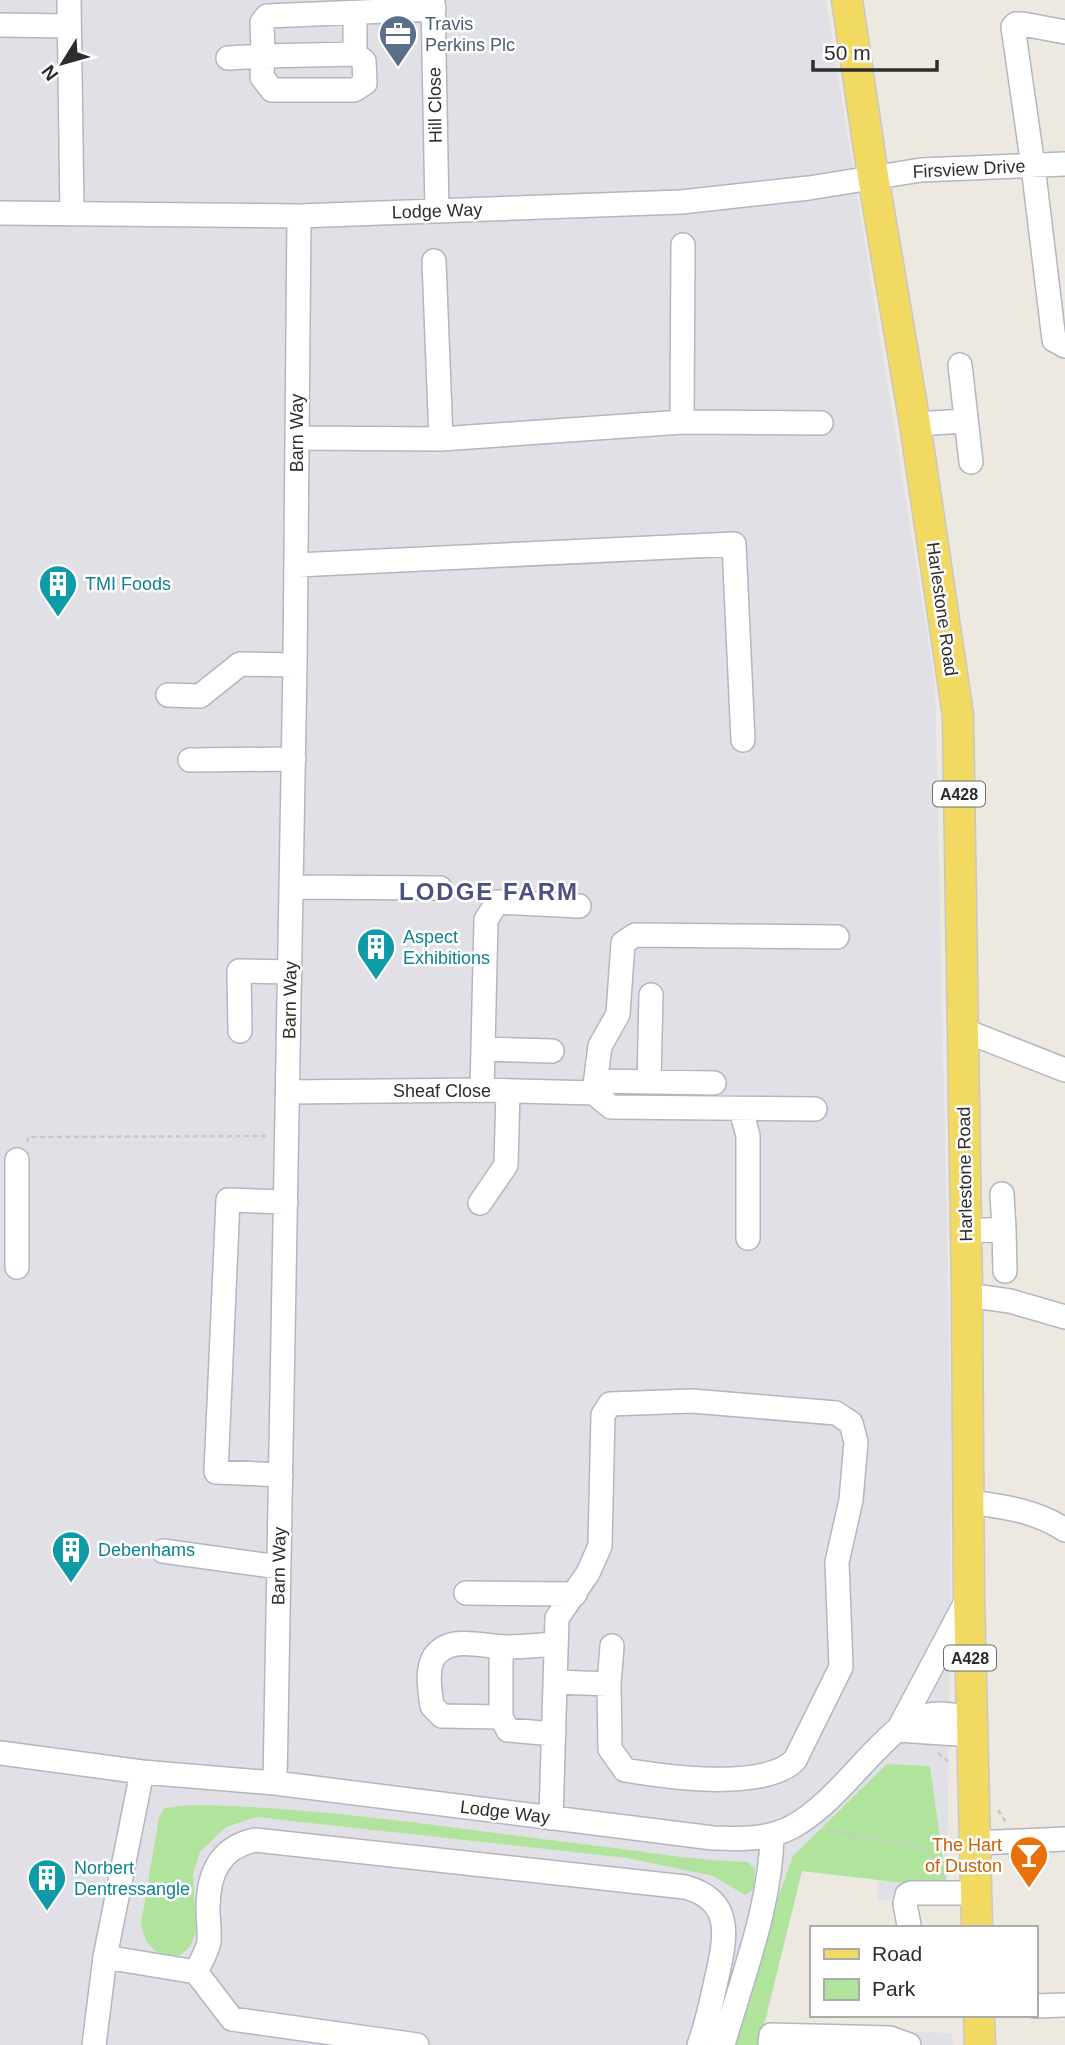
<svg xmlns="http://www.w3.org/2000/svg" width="1065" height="2045" font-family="Helvetica,sans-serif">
  <rect width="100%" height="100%" fill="#eee9e0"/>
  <path fill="#e2e0e7" d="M 0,0 L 826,0 L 935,681 L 952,1456 L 947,1900 L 877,1900 L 878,1880 L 802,1871 L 764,2028 L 952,2033 L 953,2045 L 0,2045 Z"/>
  <path fill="#b0e49d" d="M 887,1764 L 930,1766 L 947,1888 L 802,1871 L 759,2045 L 736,2045 L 777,1900 L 793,1856 Z
    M 192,1805 C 333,1807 475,1832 615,1848 C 659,1854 704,1861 748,1862 L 755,1869 L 754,1889 L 745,1895 L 713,1876 L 627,1858 L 256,1817 L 226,1827 L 200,1852 L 193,1874 L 196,1932 L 190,1947 L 180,1955 L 168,1956 L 155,1951 L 146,1941 L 141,1924 L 159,1817 L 164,1808 Z"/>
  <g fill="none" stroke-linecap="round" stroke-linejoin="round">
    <g stroke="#b3b5c0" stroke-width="26">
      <path id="minor" d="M 69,0 L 72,213
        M 433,0 L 437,211
        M 0,25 L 69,26
        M 1065,32 L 1023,24 L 1016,24 L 1013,27 L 1033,166 L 1054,340 L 1065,346
        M 355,54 L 355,13
        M 228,58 L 263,56 L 262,77 L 272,90 L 354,90 L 365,83 L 364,61 L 355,54 L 263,56 L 262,22 L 267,16 L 434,9
        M 0,213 L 299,216 L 681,202 L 809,188 L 921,170 L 1065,164
        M 434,261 L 441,439
        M 960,365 L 971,462
        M 682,422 L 821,423
        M 915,424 L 965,421
        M 297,438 L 441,439 L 682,422 L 683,245
        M 297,565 L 734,544 L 743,740
        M 168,695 L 200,696 L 240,664 L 295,665
        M 190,760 L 294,759
        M 292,887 L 440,888
        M 963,1030 L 1065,1070
        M 240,1031 L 239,971 L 290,972
        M 483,1049 L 552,1051
        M 596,1081 L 714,1083
        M 649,1082 L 651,995
        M 482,1090 L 486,920 L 497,902 L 579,906
        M 289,1092 L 482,1090 L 594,1093
        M 594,1093 L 600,1046 L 618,1014 L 623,943 L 635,935 L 837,937
        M 594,1093 L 611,1107 L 815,1109
        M 741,1109 L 748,1136 L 748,1238
        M 480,1203 L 506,1165 L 508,1091
        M 1004,1229 L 1005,1271
        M 966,1231 L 1004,1229 L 1002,1194
        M 17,1267 L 17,1160
        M 967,1295 L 1010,1301 L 1065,1317
        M 281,1475 L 216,1472 L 228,1200 L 286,1202
        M 969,1502 C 1002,1506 1037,1511 1065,1530
        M 163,1551 L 279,1567
        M 466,1593 L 575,1594
        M 609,1684 L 612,1646
        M 501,1717 L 501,1658 L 505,1647
        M 898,1730 L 967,1600
        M 898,1730 L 972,1735
        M 554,1734 L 508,1730 L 501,1717 L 442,1716 L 432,1706 C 430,1691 426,1670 434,1657 C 450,1634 483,1647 506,1647 C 523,1647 539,1645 556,1644
        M 0,1753 L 142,1772 L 275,1783 L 713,1838 C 741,1839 767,1840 792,1827 C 823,1810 848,1779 872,1754 C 885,1741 901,1723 919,1717 C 936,1712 956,1713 971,1721
        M 275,1783 L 295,665 L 299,216
        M 551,1818 L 557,1618 L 588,1573 L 600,1546 L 603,1415 L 610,1404 L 692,1401 L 836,1413 L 851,1423 L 856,1442 L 851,1500 L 837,1562 L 841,1667 L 795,1760 C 764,1791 666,1777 625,1770 L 610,1749 L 609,1684 L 556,1682
        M 976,1843 L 1065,1839
        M 909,1925 L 905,1904 L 907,1895 L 911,1893 L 977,1893
        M 105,1957 L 196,1972 L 232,2019 L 417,2045
        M 196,1972 C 200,1963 207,1952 209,1942 C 210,1931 208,1920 208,1909 C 208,1874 219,1848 255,1840 L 685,1887 C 736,1901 725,1940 716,1981 C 711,2003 707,2024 699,2045
        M 1035,2006 L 1065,2005
        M 94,2045 L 105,1957 L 142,1772
        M 723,2045 C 742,1978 771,1905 772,1835
        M 770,2045 L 771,2035 L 890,2038 L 909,2045"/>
    </g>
    <g stroke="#c8c8c8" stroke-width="33">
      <path id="major" d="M 847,0 L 873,176 L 915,424 L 958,715 L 967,1295 L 969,1596 L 977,1928
        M 979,2015 L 980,2045"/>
    </g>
    <path stroke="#c8c8c8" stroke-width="2.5" stroke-dasharray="5 3.5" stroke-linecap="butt" d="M 27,1142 L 28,1137 L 268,1136
      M 938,1753 L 949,1762
      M 998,1810 L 1006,1822
      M 826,1829 L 924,1848 L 947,1872"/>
    <use href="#minor" stroke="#fff" stroke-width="23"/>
    <use href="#major" stroke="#f1d962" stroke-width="30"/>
  </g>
  <defs>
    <g id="office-pin" transform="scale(2.0125)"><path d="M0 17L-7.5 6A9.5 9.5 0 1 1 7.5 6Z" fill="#5c6f8a" stroke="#fff"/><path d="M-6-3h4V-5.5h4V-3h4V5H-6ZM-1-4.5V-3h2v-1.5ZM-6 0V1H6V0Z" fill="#fff"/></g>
    <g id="building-pin" transform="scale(2.0125)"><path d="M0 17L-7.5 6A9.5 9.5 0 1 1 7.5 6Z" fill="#0f9aa8" stroke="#fff"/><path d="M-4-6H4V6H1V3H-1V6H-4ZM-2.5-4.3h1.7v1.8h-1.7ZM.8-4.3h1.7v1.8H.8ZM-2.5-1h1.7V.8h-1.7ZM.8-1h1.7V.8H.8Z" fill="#fff"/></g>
    <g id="bar-pin" transform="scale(2.0125)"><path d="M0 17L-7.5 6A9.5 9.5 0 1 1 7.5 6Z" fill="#e8710a" stroke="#fff"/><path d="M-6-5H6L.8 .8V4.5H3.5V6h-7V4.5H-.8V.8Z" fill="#fff"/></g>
  </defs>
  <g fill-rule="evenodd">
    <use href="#office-pin" x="398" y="34"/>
    <use href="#building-pin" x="58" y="584"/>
    <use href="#building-pin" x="376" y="947"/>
    <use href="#building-pin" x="71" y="1550"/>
    <use href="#bar-pin" x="1029" y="1855"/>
    <use href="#building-pin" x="47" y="1878"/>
  </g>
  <g text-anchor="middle" stroke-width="5" stroke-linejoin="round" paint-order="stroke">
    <g fill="#fff" stroke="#6c6c6c" stroke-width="2">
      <rect x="933" y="781.5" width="52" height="25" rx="5"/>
      <rect x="944" y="1645.5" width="52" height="25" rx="5"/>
    </g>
    <g font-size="16" font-weight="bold" fill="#2d2d2d">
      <text x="959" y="800">A428</text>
      <text x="970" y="1664">A428</text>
    </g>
    <g font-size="18" fill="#4e5e75" stroke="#fff" text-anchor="start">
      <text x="425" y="30">Travis<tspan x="425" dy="21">Perkins Plc</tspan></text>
    </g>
    <g font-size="18" fill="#2d2d2d" stroke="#fff">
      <text transform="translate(435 105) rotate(-91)" y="6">Hill Close</text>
      <text transform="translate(969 169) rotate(-3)" y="6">Firsview Drive</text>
      <text transform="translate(437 211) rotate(-2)" y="6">Lodge Way</text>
      <text transform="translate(297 433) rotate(-90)" y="6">Barn Way</text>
      <text transform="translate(942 609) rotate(82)" y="6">Harlestone Road</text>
      <text transform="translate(290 1000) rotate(-89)" y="6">Barn Way</text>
      <text x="442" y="1097">Sheaf Close</text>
      <text transform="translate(965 1174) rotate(-91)" y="6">Harlestone Road</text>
      <text transform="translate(279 1566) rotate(-89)" y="6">Barn Way</text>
      <text transform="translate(505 1812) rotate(7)" y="6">Lodge Way</text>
    </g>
    <g font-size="18" fill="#0d838f" stroke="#fff" text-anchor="start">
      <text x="85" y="590">TMI Foods</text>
      <text x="403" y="943">Aspect<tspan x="403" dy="21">Exhibitions</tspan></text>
      <text x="98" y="1556">Debenhams</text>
      <text x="74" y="1874">Norbert<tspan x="74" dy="21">Dentressangle</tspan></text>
    </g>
    <g font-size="18" fill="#c56008" stroke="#fff" text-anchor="end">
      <text x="1002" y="1851">The Hart<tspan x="1002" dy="21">of Duston</tspan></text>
    </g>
    <g font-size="24" font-weight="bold" letter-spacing="2" fill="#4c527e" stroke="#fff">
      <text x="489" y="900">LODGE FARM</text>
    </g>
  </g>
  <rect x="810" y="1926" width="228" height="91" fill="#ffffff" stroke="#ababab" stroke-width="2"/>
  <rect x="824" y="1949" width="35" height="10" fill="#f1d962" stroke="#ababab" stroke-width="2"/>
  <text x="872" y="1961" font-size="21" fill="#2d2d2d">Road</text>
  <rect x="824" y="1979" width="35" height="21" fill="#b0e49d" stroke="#ababab" stroke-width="2"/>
  <text x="872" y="1996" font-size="21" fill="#2d2d2d">Park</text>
  <g transform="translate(63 63) rotate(233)" stroke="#ffffff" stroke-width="5" paint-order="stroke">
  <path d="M0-5L12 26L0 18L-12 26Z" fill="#2d2d2d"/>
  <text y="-10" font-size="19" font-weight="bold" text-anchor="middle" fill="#2d2d2d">N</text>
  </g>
  <path d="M813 60v10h124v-10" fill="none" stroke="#2d2d2d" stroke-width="3.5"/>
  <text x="824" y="60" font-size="21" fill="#2d2d2d" stroke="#ffffff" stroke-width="5" paint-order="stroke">50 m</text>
</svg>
